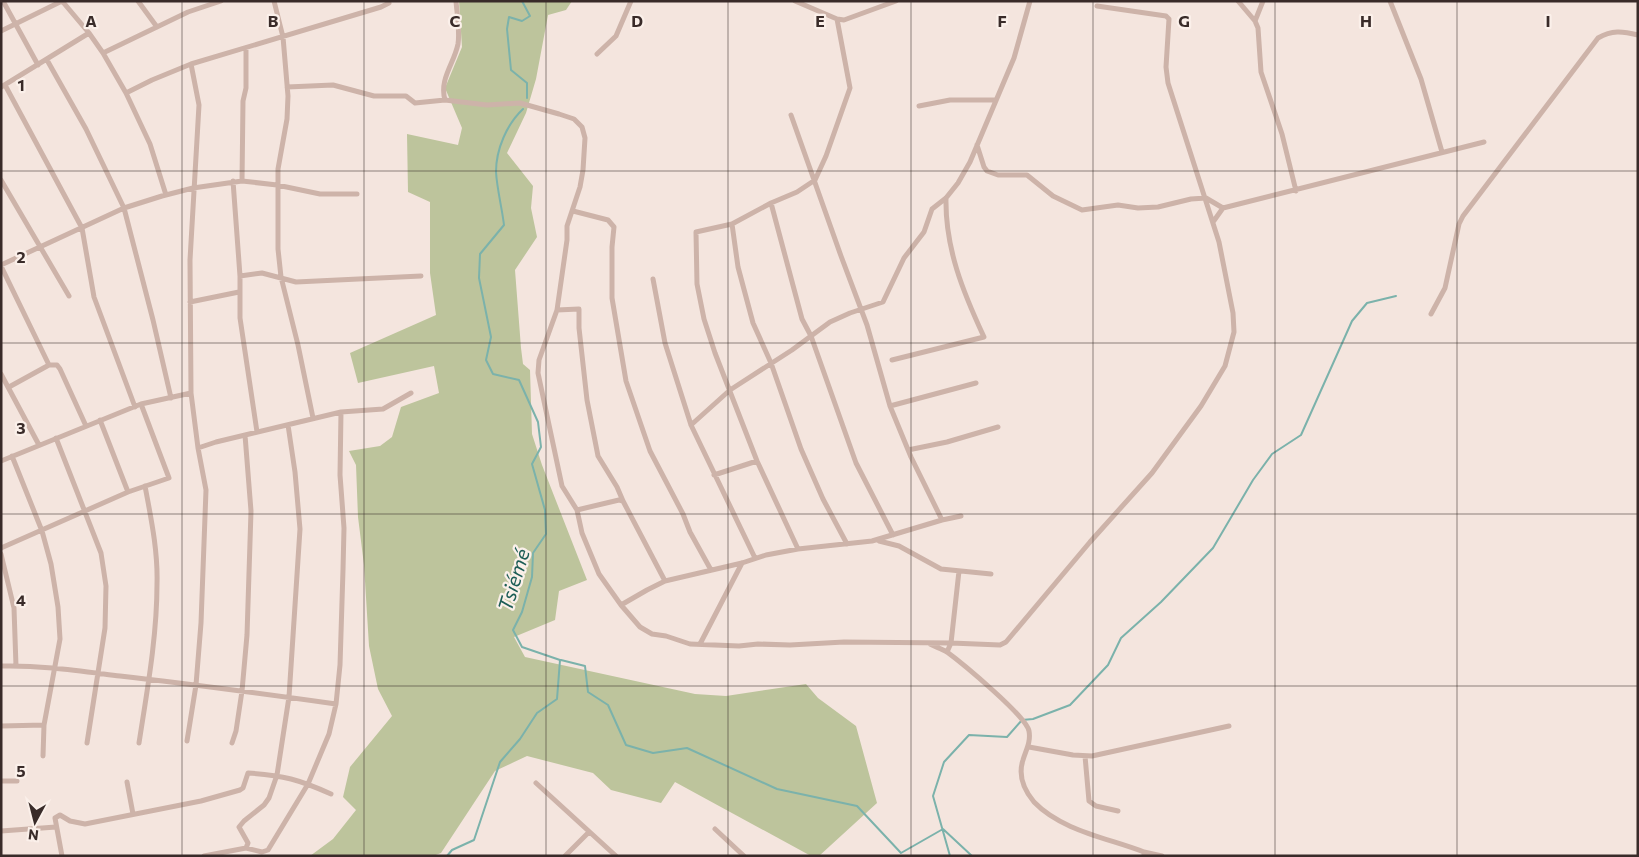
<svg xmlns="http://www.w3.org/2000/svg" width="1639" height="857" font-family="Commissioner,sans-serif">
  <rect width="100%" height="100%" fill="#f4e5de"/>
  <path fill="#bdc49c" d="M 459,1 L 572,1 L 566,10 L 548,15 L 536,79 L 526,113 L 507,153 L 533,186 L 531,208 L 537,237 L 515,270 L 521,348 L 523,364 L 530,370 L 532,434 L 542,465 L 587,580 L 559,591 L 555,620 L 514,637 L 525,657 L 695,694 L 726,696 L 806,684 L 818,698 L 856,726 L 877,803 L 819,856 L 811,856 L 675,782 L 661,803 L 611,790 L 593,773 L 527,756 L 495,771 L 441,853 L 433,856 L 310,856 L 333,839 L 356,810 L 343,797 L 350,767 L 392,716 L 378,689 L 369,646 L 364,565 L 358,517 L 356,465 L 349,451 L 380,446 L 392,437 L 401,407 L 439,393 L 434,366 L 358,383 L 350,353 L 436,315 L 430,273 L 430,202 L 408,192 L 407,134 L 458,145 L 462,128 L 445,88 L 462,47 Z"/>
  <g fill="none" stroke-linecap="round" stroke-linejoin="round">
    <path stroke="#7bb2ab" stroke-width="2" d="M 522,1 L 530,16 L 522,21 L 509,17 L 507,29 L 511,70 L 527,83 L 527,98
      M 561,660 L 585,666 L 588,692 L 608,705 L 626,745 L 653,753 L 687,748 L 777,789 L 857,806 L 901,853 L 943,829 L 972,856
      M 447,856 L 452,850 L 474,840 L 500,762 L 520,739 L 537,713 L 557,699 L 560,660 L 522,647 L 513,630 L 522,612 L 532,577 L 533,553 L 546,534 L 545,510 L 532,464 L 541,447 L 538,422 L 519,380 L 493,374 L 486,360 L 491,337 L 479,278 L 480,254 L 504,225 C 502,208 497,189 496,172 C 496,149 507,124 523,109
      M 950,856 L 933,796 L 944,762 L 969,735 L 1007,737 L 1022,720 L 1033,719 L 1070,705 L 1108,665 L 1121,638 L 1161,602 L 1213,548 L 1253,480 L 1272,454 L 1301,435 L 1352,321 L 1367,303 L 1396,296"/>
    <path stroke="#cdb3a9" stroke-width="5" d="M 3,1 L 38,65
      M 138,1 L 157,27
      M 274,1 L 283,37 L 288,96 L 287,119 L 278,169 L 278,249 L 281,277 L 298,345 L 313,418
      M 795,1 L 837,19 L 844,20 L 896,1
      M 1238,1 L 1255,21 L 1258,28 L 1261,72 L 1282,134 L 1296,191
      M 1390,1 L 1421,79 L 1442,152
      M 1255,21 L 1263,1
      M 1,31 L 62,1 L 89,33 L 103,53 L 126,93 L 150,144 L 166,195
      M 103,53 L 188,12 L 221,1
      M 597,54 L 616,36 L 631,1
      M 47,60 L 86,129 L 124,208 L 153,320 L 171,398
      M 5,85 L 82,228 L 94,297 L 135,407
      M 1,87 L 89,33
      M 287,87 L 333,85 L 374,96 L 406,96 L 415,103 L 445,100 L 487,105 L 520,103 L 559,114 L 574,119 L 582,127 L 585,138 L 583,170 L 580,187 L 567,226 L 567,240 L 557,310 L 539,360 L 538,373 L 562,486 L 577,510 L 582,533 L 599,574 L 621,605 L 640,627 L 652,634 L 666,636 L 690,644 L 739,646 L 758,644 L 790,645 L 844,642 L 951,643 L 1000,645 L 1006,642 L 1090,542 L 1152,473 L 1201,406 L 1225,366 L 1234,332 L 1233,313 L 1219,242 L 1168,83 L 1166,67 L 1169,19 L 1166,16 L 1097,6
      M 126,93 L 152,80 L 191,64 L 381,7 L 389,3 L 388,1
      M 445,100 C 439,79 454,64 458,44 C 460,32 457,14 456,1
      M 919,106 L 950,100 L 996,100
      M 791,115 L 841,256 L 867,325 L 890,406 L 911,457 L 942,520
      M 977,145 L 984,167 L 987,171 L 998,175 L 1027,175 L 1053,196 L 1082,210 L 1118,205 L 1138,208 L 1158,207 L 1191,199 L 1206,198 L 1223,208
      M 1,180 L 69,296
      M 233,181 L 240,276 L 240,318 L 257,432
      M 242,181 L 243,101 L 246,88 L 246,48
      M 771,203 L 802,319 L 811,336 L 856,463 L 893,535
      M 573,211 L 608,220 L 614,227 L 612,247 L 612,298 L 626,381 L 650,451 L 683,514 L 690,532 L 711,570
      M 1213,222 L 1223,208 L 1484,142
      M 732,224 L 738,267 L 753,323 L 771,363 L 801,449 L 823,499 L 847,544
      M 1,265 L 124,208 L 162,196 L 193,188 L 242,181 L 277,185 L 320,194 L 357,194
      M 1,266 L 49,365
      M 240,276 L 262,273 L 296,282 L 421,276
      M 653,279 L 665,343 L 691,425 L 755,558
      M 190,302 L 239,292
      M 557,310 L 579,309 L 579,328 L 587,400 L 598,456 L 617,487 L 623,501
      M 1431,314 L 1445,288 L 1459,224 L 1463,216 L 1598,38 C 1612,30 1622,31 1638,35
      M 892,360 L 984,337 C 963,292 945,248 946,198
      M 1,374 L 39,445
      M 9,387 L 49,365 L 57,365 L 60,369 L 86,426
      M 890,406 L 976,383
      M 100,420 L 128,492
      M 691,425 L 730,390 L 792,350 L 830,322 L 850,313 L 883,302 L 904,258 L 924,232 L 932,209 L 946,198 L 958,183 L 970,162 L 1014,58 L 1030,1
      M 56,438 L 101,553 L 106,586 L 105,628 L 87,743
      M 198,448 L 216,442 L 341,412 L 383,409 L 411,393
      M 908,450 L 947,442 L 998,427
      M 12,456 L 42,531 L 51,564 L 58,607 L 60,639 L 44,725 L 43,756
      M 1,461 L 141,404 L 191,393
      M 714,475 L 757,461
      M 577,510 L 619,500 L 623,501 L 665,581
      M 879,541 L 899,546 L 941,569 L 991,574
      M 1,548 L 128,492 L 169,478 L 141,404
      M 798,549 L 757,461 L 715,353 L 704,319 L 697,284 L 696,232 L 732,224 L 771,203 L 797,192 L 815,180 L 826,156 L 850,88 L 837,19
      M 1,554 L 14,608 L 16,666
      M 621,605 L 647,590 L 665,581 L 742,563 L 766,555 L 798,549 L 872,541 L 942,520 L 961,516
      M 700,644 L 742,563
      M 930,644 C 936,647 942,649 947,652 C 962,663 1026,716 1029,731 C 1031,742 1026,750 1023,760 C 1018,775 1024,790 1034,802 C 1062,831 1108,838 1144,852 L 1144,856
      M 947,652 L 951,643 L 959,571
      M 1,666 C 41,665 80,671 120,676 C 192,684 264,694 336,704
      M 1,726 L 44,725
      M 187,741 L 196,685 L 201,623 L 206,490 L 198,448 L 191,393 L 190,260 L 199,105 L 191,64
      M 139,743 C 147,691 157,637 157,584 C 158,551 151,518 145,486
      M 232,743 L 236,731 L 242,691 L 247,635 L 251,511 L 245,435
      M 1029,747 L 1073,755 L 1092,756 L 1229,726
      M 1085,756 L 1089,801 L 1096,806 L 1118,811
      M 1,781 L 17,781
      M 127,782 L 133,814
      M 536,783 L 616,856
      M 715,829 L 744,856
      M 1,831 L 56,827
      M 246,848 L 262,852 L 268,850 L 308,784 L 329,734 L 336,704 L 340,665 L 343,570 L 344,528 L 340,475 L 341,412
      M 1144,852 L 1162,856
      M 62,856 L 55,818 L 60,815 L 70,821 L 85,824 L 201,801 L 240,790 L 243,788 L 248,773 C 283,775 300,780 331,794
      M 204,856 L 246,848 L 248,843 L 239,827 L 244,821 L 264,805 L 269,798 L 277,775 L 289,697 L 300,529 L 295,472 L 288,425
      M 565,856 L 589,832"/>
  </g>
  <path fill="none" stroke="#392b29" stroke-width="1" stroke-opacity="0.55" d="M 182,1 L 182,856M 364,1 L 364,856M 546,1 L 546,856M 728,1 L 728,856M 911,1 L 911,856M 1093,1 L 1093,856M 1275,1 L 1275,856M 1457,1 L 1457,856M 1,171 L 1638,171M 1,343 L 1638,343M 1,514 L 1638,514M 1,686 L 1638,686"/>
  <g text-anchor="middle" stroke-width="4.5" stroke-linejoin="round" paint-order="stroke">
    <g font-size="20" font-style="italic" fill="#1c5d56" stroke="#fbf0ea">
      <text transform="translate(514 580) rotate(-73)" y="7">Tsiémé</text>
    </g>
  </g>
  <g font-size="16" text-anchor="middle" font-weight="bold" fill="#392b29" stroke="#fbf0ea" stroke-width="4.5" stroke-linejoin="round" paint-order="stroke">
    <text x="91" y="27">A</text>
    <text x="273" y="27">B</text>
    <text x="455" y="27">C</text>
    <text x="637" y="27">D</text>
    <text x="820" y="27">E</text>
    <text x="1002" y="27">F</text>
    <text x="1184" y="27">G</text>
    <text x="1366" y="27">H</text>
    <text x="1548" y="27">I</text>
    <text x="21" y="91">1</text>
    <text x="21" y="263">2</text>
    <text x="21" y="434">3</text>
    <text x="21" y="606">4</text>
    <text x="21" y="777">5</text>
  </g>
  <rect width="1639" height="857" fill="none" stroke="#392b29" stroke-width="5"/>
  <g transform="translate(35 822) rotate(187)" stroke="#fbf0ea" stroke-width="4" paint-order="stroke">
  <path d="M0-4L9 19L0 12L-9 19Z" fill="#392b29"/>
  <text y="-8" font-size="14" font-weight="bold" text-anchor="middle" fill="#392b29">N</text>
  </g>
</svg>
